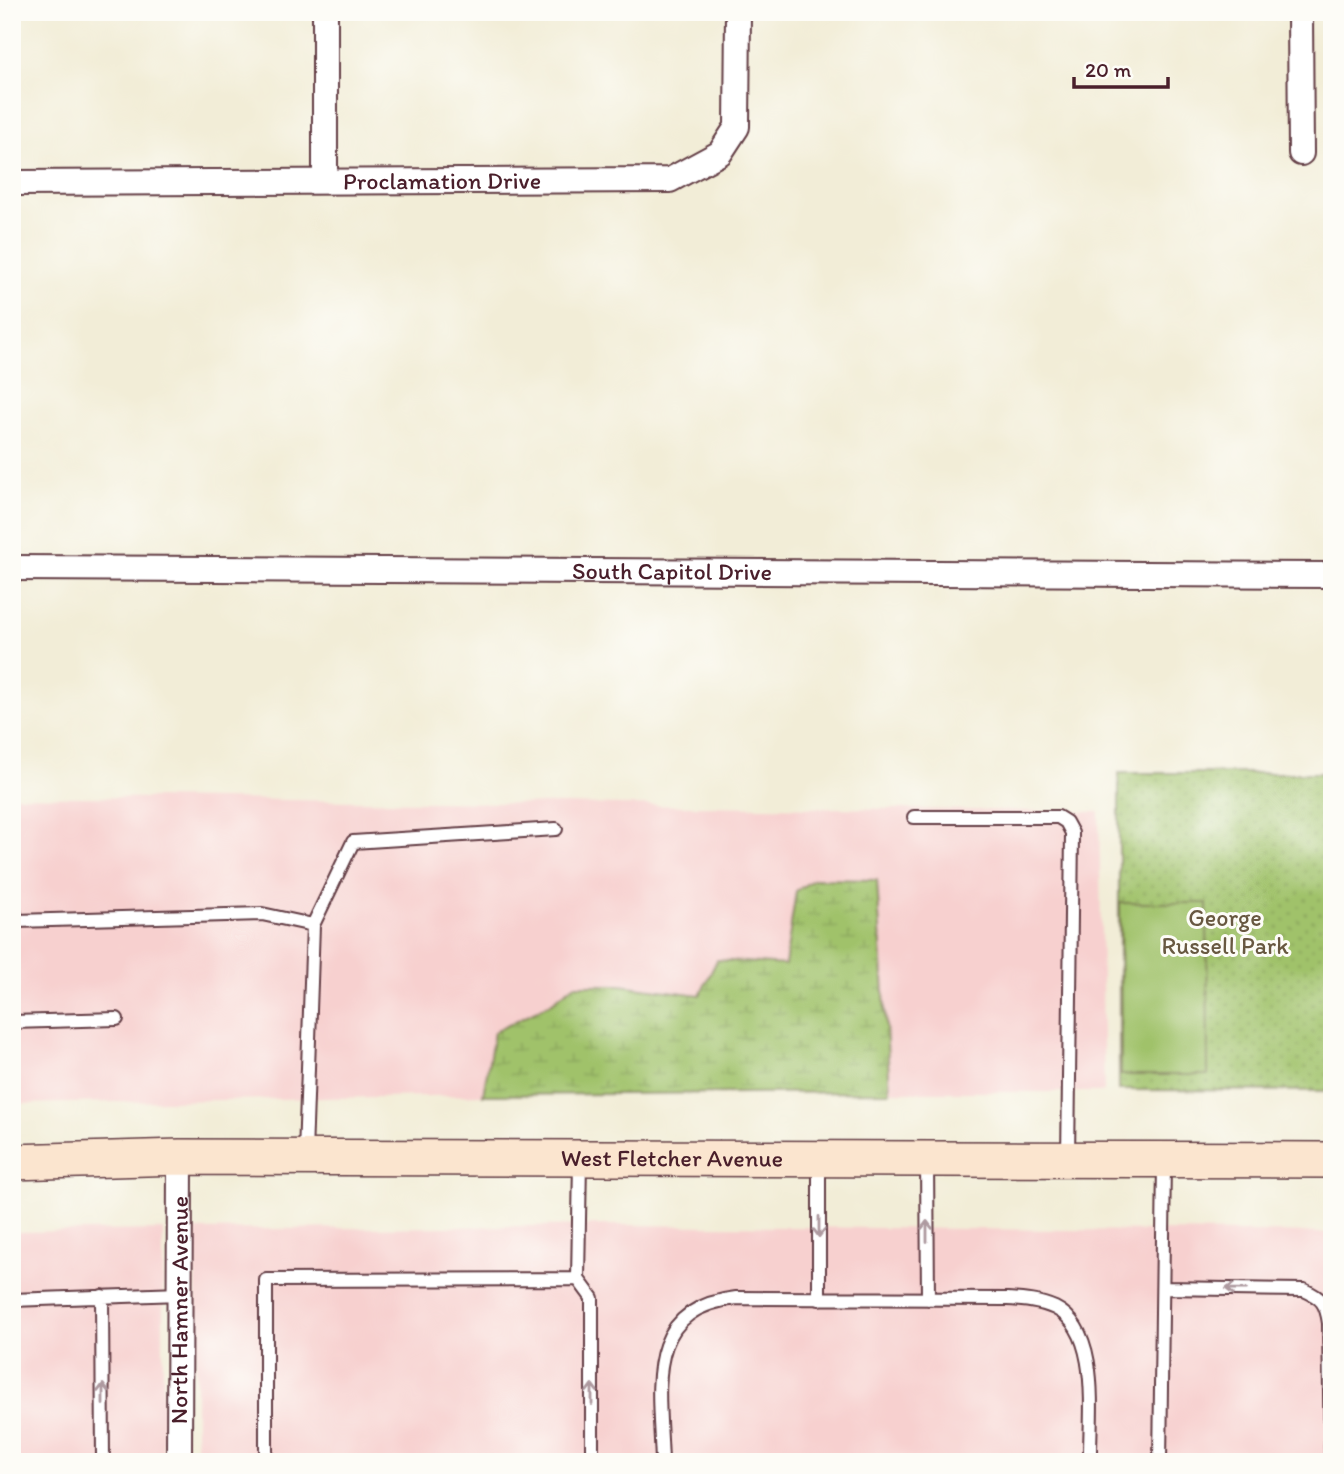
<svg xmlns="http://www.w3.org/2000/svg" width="1344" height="1474" font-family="Itim,sans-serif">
  <defs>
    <pattern id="wetland-marsh" width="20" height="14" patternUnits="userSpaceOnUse" patternTransform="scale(1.75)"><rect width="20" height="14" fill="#a0c26b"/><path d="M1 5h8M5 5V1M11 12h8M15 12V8" fill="none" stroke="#8ba65d"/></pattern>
    <pattern id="park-dots" width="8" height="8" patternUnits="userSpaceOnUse" patternTransform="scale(1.75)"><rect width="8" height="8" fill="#a0c26b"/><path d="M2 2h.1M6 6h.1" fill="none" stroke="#8ba65d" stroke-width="1.8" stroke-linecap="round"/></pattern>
  </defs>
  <rect width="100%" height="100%" fill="#fdfcf7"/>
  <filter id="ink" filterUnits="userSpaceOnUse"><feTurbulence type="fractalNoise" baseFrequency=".0143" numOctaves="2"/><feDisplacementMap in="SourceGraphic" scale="14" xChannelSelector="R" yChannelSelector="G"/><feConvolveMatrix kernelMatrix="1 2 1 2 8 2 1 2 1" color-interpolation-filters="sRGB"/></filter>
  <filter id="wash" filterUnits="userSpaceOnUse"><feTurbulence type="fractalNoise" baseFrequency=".00686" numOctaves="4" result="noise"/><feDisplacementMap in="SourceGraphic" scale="28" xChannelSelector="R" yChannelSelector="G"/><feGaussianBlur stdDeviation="1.57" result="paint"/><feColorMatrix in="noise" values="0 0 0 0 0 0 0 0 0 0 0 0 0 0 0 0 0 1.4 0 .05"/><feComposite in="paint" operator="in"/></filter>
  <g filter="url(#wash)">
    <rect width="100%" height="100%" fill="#f2edd7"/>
    <path fill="#f7d0cf" d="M 12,796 L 1099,812 L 1104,1092 L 890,1092 L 877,880 L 814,879 L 796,891 L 785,966 L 717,960 L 700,995 L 620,985 L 574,985 L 551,1003 L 494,1032 L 483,1095 L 12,1104 Z
      M 617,1225 L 1332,1233 L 1332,1462 L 196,1462 L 196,1230 Z
      M 163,1230 L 163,1462 L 12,1462 L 12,1232 Z"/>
    <path fill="url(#wetland-marsh)" stroke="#75704b" stroke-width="2" d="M 814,879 L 877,880 L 890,1092 L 483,1095 L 494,1032 L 551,1003 L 574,985 L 620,985 L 700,995 L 717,960 L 785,965 L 796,891 Z"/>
    <path fill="url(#park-dots)" stroke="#75704b" stroke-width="2" d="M 1119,773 L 1332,773 L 1332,1091 L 1119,1090 Z"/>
    <path fill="#a0c26b" stroke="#75704b" stroke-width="2" d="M 1120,903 L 1207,903 L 1208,1075 L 1121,1075 Z"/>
  </g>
  <g filter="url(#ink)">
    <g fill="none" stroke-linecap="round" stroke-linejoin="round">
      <g stroke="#633e45" stroke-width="16">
        <path id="lane" d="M 914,817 L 1058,817 L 1066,822 L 1072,833 L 1068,1159
          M 12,898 L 16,921
          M 12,933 L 16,921 L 262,914 L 313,925
          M 12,1022 L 117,1019
          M 305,1154 L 313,925 L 353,842 L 556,829
          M 927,1159 L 928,1299
          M 819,1163 L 819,1299
          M 578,1279 L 592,1298 L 592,1462
          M 1163,1288 L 1304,1290 C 1322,1298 1326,1303 1329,1323 L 1331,1462
          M 102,1296 L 103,1462
          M 12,1300 L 180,1294
          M 266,1462 L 266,1280 L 578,1279 L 580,1161
          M 662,1462 C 660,1390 641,1309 736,1298 L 1007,1299 C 1023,1300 1040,1301 1055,1308 C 1102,1331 1089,1418 1090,1462
          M 1160,1462 L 1164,1163"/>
      </g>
      <g stroke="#633e45" stroke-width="28">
        <g id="street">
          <path d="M 325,12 L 325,181"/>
          <path d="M 1300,12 L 1301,153"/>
          <path id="s1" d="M 12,183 L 670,180 L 720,153 L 737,127 L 738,12"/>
          <path id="s2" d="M 12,568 L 1332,575"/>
          <path id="s3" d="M 179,1462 L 180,1157"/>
        </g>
      </g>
      <g stroke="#633e45" stroke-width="38">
        <g id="secondary">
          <path id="s4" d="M 12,1162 L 180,1157 L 1332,1160"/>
        </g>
      </g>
      <use href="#lane" stroke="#fff" stroke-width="12"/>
      <use href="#street" stroke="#fff" stroke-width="24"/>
      <use href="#secondary" stroke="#fbe5cf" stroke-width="35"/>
    </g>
    <defs><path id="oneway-shaft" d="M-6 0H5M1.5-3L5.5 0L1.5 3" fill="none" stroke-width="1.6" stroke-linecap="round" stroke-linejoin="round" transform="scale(1.75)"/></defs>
    <g stroke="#ae9aa0">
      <use href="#oneway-shaft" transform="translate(819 1227) rotate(90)"/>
      <use href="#oneway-shaft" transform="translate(927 1231) rotate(-90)"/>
      <use href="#oneway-shaft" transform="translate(1236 1289) rotate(-179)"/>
      <use href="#oneway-shaft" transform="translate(103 1394) rotate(-90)"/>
      <use href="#oneway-shaft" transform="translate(592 1394) rotate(-90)"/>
    </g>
  </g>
  <g text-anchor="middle" stroke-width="6" stroke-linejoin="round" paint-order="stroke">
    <g font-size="24" fill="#4a1f2b" stroke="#fdfcf7">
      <text dy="8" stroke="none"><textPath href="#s1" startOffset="430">Proclamation Drive</textPath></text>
      <text dy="8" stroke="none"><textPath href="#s2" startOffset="660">South Capitol Drive</textPath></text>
      <text dy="8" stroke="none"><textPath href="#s4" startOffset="660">West Fletcher Avenue</textPath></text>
      <text dy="8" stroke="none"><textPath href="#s3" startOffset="152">North Hamner Avenue</textPath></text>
    </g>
    <g font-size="24" fill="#685841" stroke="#fdfcf7">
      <text x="1225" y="926">George<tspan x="1225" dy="28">Russell Park</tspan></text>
    </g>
  </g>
  <rect width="1344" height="1474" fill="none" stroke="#fdfcf7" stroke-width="42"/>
  <path d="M1074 77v10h94v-10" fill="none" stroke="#4a1f2b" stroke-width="3.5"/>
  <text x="1085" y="77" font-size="21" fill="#4a1f2b" stroke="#fdfcf7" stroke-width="5" paint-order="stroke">20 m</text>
</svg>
